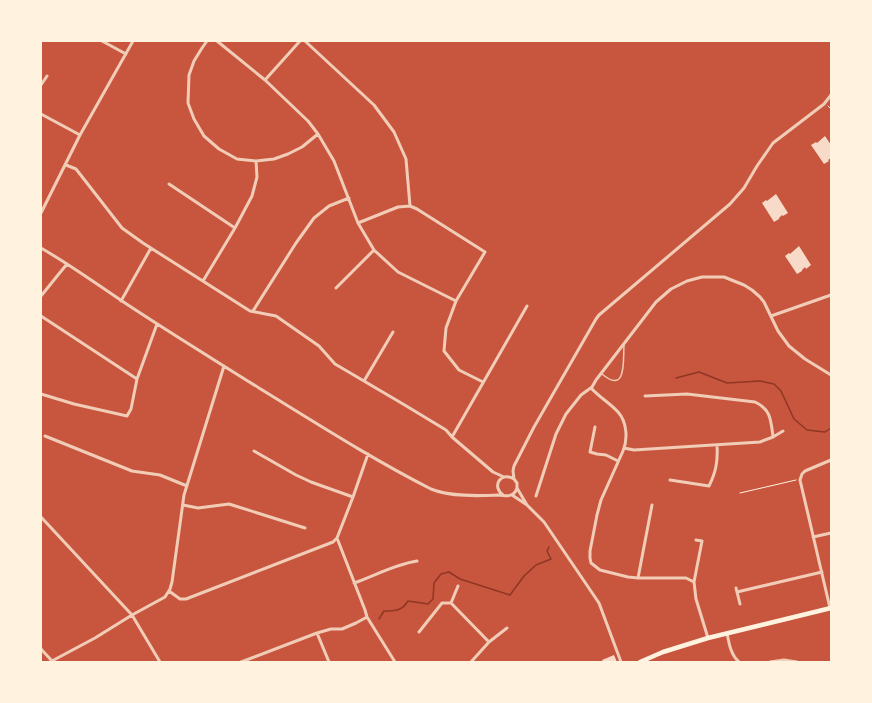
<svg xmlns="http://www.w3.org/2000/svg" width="872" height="703" font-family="'DM Sans',sans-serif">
  <rect width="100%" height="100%" fill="#c8553d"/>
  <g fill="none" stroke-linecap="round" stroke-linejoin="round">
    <path stroke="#8f3625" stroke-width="1.5" d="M 676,378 L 699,372 L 727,383 L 760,381 L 774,384 L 781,391 L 794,419 L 807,430 L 825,432 L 831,428
      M 379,619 L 384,611 C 395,611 402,611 408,601 L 428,604 L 433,599 L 434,583 L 441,574 L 449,572 L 460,579 L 510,595 L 524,576 L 536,565 L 551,559 L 547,551 L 549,547"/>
  </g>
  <path fill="#f7dbc8" d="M 825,136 L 831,145 L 831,158 L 828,160 L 829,161 L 824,164 L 811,145 L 816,142 L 817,143 Z
    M 776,194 L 788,213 L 783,216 L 782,215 L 779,218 L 779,219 L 774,222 L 762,203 L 766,200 L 767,201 Z
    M 799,246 L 811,265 L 806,269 L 805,267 L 802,270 L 802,271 L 797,274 L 785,256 L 789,253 L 790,254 Z
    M 614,655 L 617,662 L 603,662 L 602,660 Z"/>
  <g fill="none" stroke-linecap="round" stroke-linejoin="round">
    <path stroke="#fff3e0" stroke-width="1" d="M 828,106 L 831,109
      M 740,493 L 796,480"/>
    <path stroke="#f1ccb7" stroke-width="1.5" d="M 602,374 C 627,395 623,360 624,345"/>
    <path stroke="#f1ccb7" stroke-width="3" d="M 102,41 L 126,54
      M 207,41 L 202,48 L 194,61 L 189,75 L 188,103 L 194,119 L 204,136 L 219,149 L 237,159 L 256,161 L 274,159 L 288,154 L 302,147 L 318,134
      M 217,41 L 265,80 L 308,121 L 318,134 L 334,161 L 358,223 L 374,250 L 398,272 L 456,301
      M 305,41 L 374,105 L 394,132 L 406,159 L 410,206
      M 265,80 L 300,41
      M 41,85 L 47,76
      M 41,114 L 80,135
      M 66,165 L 76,169 L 122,228 L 143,243 L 250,311 L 276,316 L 319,346 L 335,364 L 403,404 L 446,430 L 452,437 L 493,472 L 504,477
      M 169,184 L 235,228
      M 41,213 L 80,135 L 133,41
      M 358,223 L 398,207 L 410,206 L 417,209 L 485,252 L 456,301 L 446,328 L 444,351 L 459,370 L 483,382
      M 41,248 C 69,264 95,283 122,301 C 167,331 213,359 259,388 C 316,423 372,459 431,489 C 450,497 479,496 499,495 C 503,495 507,497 511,495 C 515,494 516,491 517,488
      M 203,281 L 235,228 L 252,196 L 257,177 L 256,161
      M 336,288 L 374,250
      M 41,296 L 58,275 L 67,264
      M 121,301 L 151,248
      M 253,311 L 296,243 L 314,218 L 329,206 L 349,198
      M 41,316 L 137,379
      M 771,316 L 831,295
      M 364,381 L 393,332
      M 591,388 C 599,397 610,403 618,412 C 627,422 628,439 623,451 L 601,500 L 597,515 L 590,551 L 590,558 L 591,563 L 600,570 L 628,577 L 638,578 L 686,578 L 694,582
      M 41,394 L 74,404 L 127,416 L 131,409 L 137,379 L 157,324
      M 645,396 L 687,394 L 755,402 C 771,409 771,421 773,437
      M 595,427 L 590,452 L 597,454 L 606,455 L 618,461
      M 45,436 L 132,471 L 160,475 L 187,486
      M 452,437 L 527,306
      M 624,448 L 634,450 L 760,442 L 773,437 L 783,431
      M 254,451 L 296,475 L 311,482 L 353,497
      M 670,480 L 709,486 C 716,472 718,461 717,445
      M 503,495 C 491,486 501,471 514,479
      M 512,495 L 527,505 L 544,522 L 599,603 L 621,662
      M 536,496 L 556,434 L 566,414 L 581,395 L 592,387 L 596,380 L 656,302 L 671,289 L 687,281 L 702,277 L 724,277 L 744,285 L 752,290 L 760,297 L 764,302 L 778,331 L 789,346 L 805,359 L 831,375
      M 183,505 L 198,508 L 229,504 L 305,528
      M 527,505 L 517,488 L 517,483 L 514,479 L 513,471 L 514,466 L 534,427 L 596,319 L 599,315 L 730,204 L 744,188 L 757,166 L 773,143 L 824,104 L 831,95
      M 41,517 L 132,615 L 160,662
      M 813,537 L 831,533
      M 337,538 L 365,610 L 367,617 L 395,662
      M 696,540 L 702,541 L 694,582 L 696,599 L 708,638
      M 638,578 L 652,505
      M 354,583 C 374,576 396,564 417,561
      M 736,588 L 740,604
      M 169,591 L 180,599 L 186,599 L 333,542 L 337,538 L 353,497 L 368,454
      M 737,592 L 822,572
      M 451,603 L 458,586
      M 830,608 L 800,480 L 802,474 L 805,471 L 831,460
      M 419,632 L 442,603 L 451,603 L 489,642
      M 317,633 L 329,662
      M 727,633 C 729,644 731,655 739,662
      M 41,649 L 52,661
      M 50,662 L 95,638 L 132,615 L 165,597 L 170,589 L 172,582 L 184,495 L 224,366
      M 241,662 L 317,633 L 331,629 L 342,629 L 356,623 L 367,617
      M 471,662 L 489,642 L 507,628
      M 770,662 L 784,660 L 797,662"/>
    <path stroke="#fff3e0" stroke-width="4.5" d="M 640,662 L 663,652 L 708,638 L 831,608"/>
  </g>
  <rect width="872" height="703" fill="none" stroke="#fff3e0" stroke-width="84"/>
</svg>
